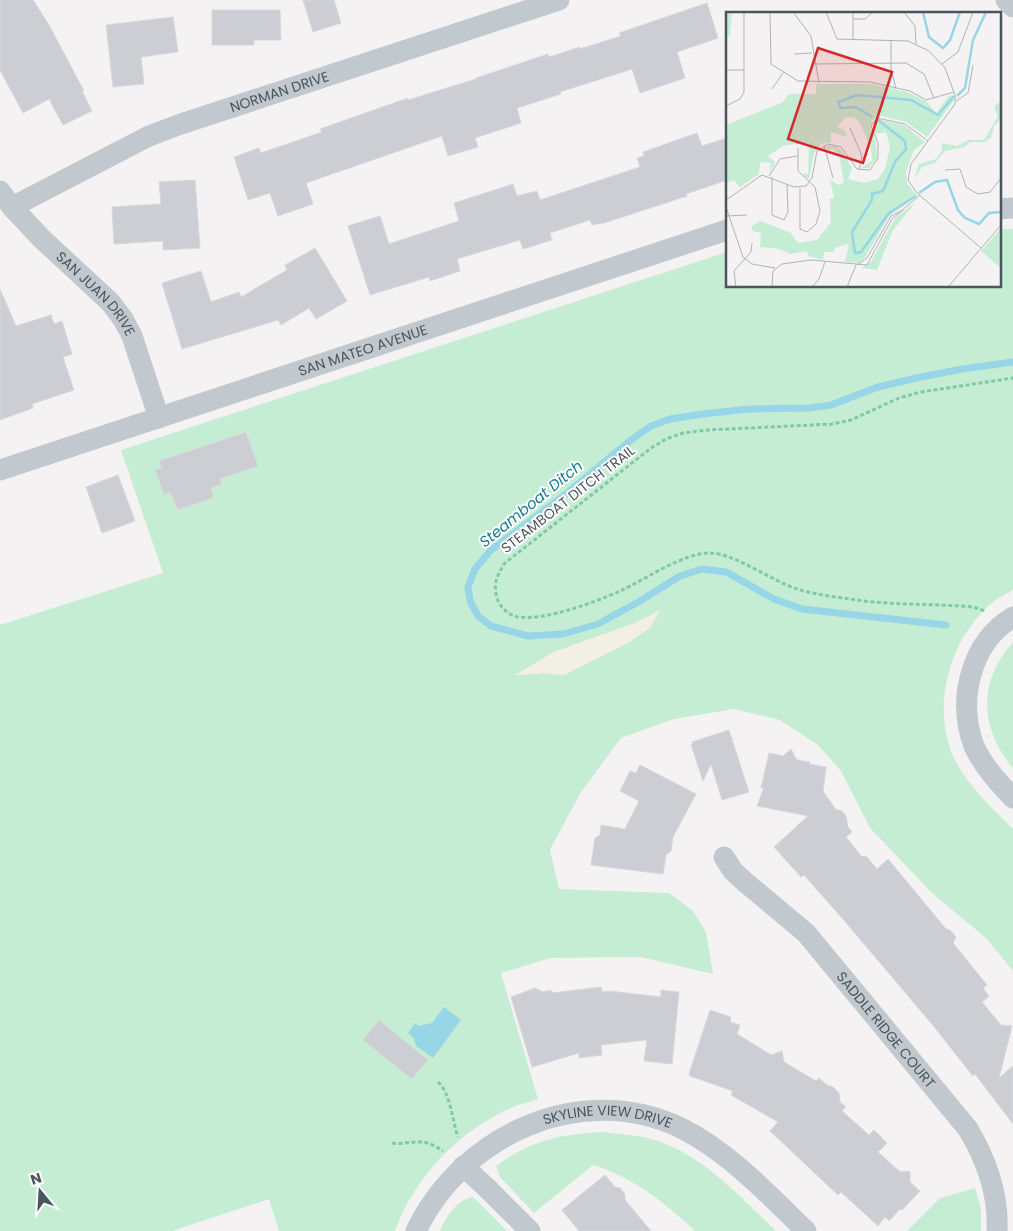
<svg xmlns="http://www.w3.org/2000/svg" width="1013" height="1231" font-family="Poppins,sans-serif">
  <rect width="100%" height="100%" fill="#f4f2f2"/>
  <path fill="#c5edd4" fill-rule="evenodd" d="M 999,229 L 1013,229 L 1013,590 C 1007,594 999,597 993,602 C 949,638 929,710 956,762 C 970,788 992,808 1013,829 L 1013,971 L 986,938 L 932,893 L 870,828 L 841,771 L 818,745 L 780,720 L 734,709 L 674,719 L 621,738 L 581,792 L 550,850 L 559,889 L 669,893 L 693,911 L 706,932 L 713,974 L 641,957 L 551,958 L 501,973 L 538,1099 C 529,1102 518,1104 509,1109 C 458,1132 414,1178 395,1231 L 279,1231 L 269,1199 L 172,1231 L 0,1231 L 0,625 L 163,573 L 121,450 L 727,252 L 727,286 L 999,286 ZM 660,611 L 628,643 L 564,675 L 544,673 L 516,675 L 554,652 L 635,623 Z
    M 1013,642 L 1013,769 C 980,727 977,683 1013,642 Z
    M 601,1132 C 620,1134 640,1135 658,1141 C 705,1157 740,1197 776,1231 L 695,1231 C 664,1202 634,1178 593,1165 L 534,1213 L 500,1177 L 496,1166 C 533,1140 557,1135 601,1132 Z
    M 975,1188 L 981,1209 L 981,1231 L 907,1231 L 940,1198 Z
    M 473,1197 L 507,1231 L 440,1231 C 446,1217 457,1199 473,1197 Z"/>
  <path fill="#f3efe5" d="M 660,610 L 650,628 L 628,643 L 564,675 L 544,673 L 515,675 L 554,652 L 635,623 Z"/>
  <path fill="#96d6e6" d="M 444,1007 L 461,1020 L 433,1058 L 416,1046 L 414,1038 L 408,1033 L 415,1023 L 419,1026 L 432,1023 Z"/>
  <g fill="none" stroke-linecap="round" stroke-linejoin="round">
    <path stroke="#96d6e6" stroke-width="7" d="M 946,625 L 802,609 L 774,599 L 726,572 L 702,569 L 680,576 L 640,601 L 598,624 L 563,634 L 528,636 L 491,626 L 478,616 L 470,601 L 468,587 L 475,569 L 491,550 L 566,494 L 631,440 L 651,426 L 670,419 L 703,414 L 749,409 L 809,408 L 831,405 L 878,387 L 916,378 L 962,369 L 1013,362"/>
  </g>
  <path fill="#ccced4" stroke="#d7d8dd" d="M 0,0 L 33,0 L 49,25 L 84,91 L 82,91 L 92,111 L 63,125 L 49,99 L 23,113 L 0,70 Z
    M 303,0 L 334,0 L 341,23 L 313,32 Z
    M 707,3 L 718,38 L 677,52 L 685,78 L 640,93 L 632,69 L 560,92 L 561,94 L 517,108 L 521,123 L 475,138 L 478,147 L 448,156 L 442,136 L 306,183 L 313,204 L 278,216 L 270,193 L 248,200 L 234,157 L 259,148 L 261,153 L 322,132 L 320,129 L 408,98 L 408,100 L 476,79 L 476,78 L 548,54 L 549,57 L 580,47 L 580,49 L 621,36 L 619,33 Z
    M 212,10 L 280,10 L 281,40 L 254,40 L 254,45 L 212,45 Z
    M 173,17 L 178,52 L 141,57 L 144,84 L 113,87 L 106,25 Z
    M 697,133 L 702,146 L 727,138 L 727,180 L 686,194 L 687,196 L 601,224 L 601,223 L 592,225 L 590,220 L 550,233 L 552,240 L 523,249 L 520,240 L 457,259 L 460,271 L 430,281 L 429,277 L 370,295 L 348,226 L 380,216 L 389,244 L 459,221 L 454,203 L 513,184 L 517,196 L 537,191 L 540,200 L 640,167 L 637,158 L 644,156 L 643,152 Z
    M 195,180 L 200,248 L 163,250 L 163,241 L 114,244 L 112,207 L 161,204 L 159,182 Z
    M 315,248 L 347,301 L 316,319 L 309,308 L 281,325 L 278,320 L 182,349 L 162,283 L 201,271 L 211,302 L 239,292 L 241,297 L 287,270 L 285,265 Z
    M 0,289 L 16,326 L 51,315 L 54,324 L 62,321 L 72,354 L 63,357 L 74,390 L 32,404 L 33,408 L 0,420 Z
    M 246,432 L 258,466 L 220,479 L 222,484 L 211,488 L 214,497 L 178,510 L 170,492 L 164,494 L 155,470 L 162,468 L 159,461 Z
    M 118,475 L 135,521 L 102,533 L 86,487 Z
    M 729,730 L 749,792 L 722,800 L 711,764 L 703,781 L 691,745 L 693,744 L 692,742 Z
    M 791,749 L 797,760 L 810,762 L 809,764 L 826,767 L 823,791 L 836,810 L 841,810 L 846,816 L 848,827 L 852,832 L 846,837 L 861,856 L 867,857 L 877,869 L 888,859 L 946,929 L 950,930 L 956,937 L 953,943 L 987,985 L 983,988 L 989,996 L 982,1002 L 1001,1025 L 1012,1026 L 999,1078 L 1013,1066 L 1013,1124 L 975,1074 L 973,1076 L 931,1023 L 842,918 L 804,875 L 801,877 L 774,847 L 808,816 L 757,806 L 764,787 L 761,788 L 769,753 L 783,756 Z
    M 640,765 L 696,794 L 673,837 L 671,851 L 666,855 L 663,874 L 591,865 L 595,838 L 600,835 L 601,825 L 625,829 L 639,801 L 620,791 L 630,771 L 636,773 Z
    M 601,987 L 602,992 L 610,991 L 661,997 L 661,990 L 679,992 L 672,1064 L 644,1061 L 647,1040 L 601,1045 L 602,1055 L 579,1058 L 579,1053 L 532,1067 L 511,997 L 535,988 L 543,992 L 551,990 L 552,993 Z
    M 710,1010 L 731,1017 L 730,1022 L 740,1025 L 737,1034 L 771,1055 L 782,1051 L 784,1062 L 816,1081 L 819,1078 L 827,1085 L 833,1087 L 839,1093 L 840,1102 L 846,1107 L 842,1111 L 869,1135 L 874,1130 L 887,1143 L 878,1152 L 900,1172 L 910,1171 L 910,1182 L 920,1191 L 902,1210 L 900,1209 L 889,1221 L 885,1217 L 878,1226 L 841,1192 L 838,1195 L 770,1131 L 778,1122 L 731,1095 L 733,1091 L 690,1076 L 689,1074 Z
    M 379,1020 L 428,1060 L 412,1079 L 363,1040 Z
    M 605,1175 L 615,1187 L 620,1188 L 625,1194 L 625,1200 L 651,1231 L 579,1231 L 562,1210 Z"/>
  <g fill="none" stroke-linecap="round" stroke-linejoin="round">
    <path stroke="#80c9a4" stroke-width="3" stroke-dasharray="4 2.5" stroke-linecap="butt" d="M 984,611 C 975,605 952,606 940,605 C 912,604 884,604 857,600 C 837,597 816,595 797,589 C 772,581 734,553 710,553 C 682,553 645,580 620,591 C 596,602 544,621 518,617 C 508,615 500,607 497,598 C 493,584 497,575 505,563 L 651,448 L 666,439 L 683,433 L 708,430 L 832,424 L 851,420 L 899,398 L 921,392 L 1013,378
      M 438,1082 C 451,1094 452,1120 458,1137
      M 392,1143 C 402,1145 411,1141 421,1142 C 429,1142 436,1147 443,1151"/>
    <g stroke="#c1c9cf" stroke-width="21">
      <path d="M 1006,0 L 1013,7"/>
      <path id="s1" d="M 0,191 L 12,207 L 41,238 L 110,302 L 123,319 L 132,336 L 159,418"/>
      <path id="s2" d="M 12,207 L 149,136 L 181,124 L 559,0"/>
      <path d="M 999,209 L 1013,208"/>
      <path id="s3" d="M 0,470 L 727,230"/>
      <path d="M 1013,617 C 970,643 957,701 974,746 C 983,766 998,782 1013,798"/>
      <path id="s4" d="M 724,857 L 733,871 L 745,882 L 806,933 L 968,1129 C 987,1161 999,1194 997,1231"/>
      <path d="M 463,1166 L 487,1188 L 530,1231"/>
      <path id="s5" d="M 416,1231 C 462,1135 581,1080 681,1128 C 729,1152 768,1194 806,1231"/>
    </g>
  </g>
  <g text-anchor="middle" stroke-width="4" stroke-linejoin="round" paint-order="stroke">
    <g font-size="14" fill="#4b555e" stroke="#fff">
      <text dy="5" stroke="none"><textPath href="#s2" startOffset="292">NORMAN DRIVE</textPath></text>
      <text dy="5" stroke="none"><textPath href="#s1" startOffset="141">SAN JUAN DRIVE</textPath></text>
      <text dy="5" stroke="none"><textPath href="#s3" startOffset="382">SAN MATEO AVENUE</textPath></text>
      <text transform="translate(568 499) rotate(-38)" y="5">STEAMBOAT DITCH TRAIL</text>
      <text dy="5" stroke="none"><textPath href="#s4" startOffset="238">SADDLE RIDGE COURT</textPath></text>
      <text dy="5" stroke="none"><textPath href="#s5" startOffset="239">SKYLINE VIEW DRIVE</textPath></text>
    </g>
    <g font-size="15" font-style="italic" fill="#177c95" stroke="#fff">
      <text transform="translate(531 504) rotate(-39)" y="5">Steamboat Ditch</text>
    </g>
  </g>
  <g transform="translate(726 12)">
    <rect width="275" height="275" fill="#f4f2f2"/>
    <path d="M 0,0 L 6,0 L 4,24 L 0,24 ZM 90,72 L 145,72 L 181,80 L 200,89 L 210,101 L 223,84 L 227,83 L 228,88 L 201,125 L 180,110 L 155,104 L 147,107 L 144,115 L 150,131 L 151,146 L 143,156 L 135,156 L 146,149 L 145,137 L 134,111 L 129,106 L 120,105 L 111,115 L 119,118 L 121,125 L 105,120 L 105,130 L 95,132 L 88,141 L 83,167 L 75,162 L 82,162 L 83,131 L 75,131 L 57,134 L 42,144 L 49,150 L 43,162 L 45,151 L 34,150 L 33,162 L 14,175 L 8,168 L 0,171 L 0,113 L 57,90 L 63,82 L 90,82 ZM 275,89 L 275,107 L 268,114 L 265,126 L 258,130 L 244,130 L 239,135 L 219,139 L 209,151 L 196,155 L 188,168 L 193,152 L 210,147 L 216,138 L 216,131 L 231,134 L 242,128 L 258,128 L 272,104 L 268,94 ZM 151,107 L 178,113 L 199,130 L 188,138 L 180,160 L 181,171 L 191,184 L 163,204 L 138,247 L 133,251 L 119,250 L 123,233 L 120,232 L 109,236 L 108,240 L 98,240 L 97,248 L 82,244 L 81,239 L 64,242 L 54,237 L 34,235 L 35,221 L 26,219 L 26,214 L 35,209 L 65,221 L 72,231 L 91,228 L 105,210 L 104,186 L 108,186 L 104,168 L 113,173 L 118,170 L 113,143 L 107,136 L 102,138 L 100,134 L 109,134 L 116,139 L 126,157 L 122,167 L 138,171 L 152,167 L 159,157 L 164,135 L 160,120 L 150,122 L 148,117 ZM 190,190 L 167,218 L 151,258 L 135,256 L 145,250 L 169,206 ZM 275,216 L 275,256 L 255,239 Z" fill="#c5edd4"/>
    <path fill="none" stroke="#96d6e6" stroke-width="2.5" d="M 197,0 L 203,25 L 217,36 L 224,28 L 234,0M 231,84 L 239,76 L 247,28 L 260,0M 146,105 L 130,95 L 115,96 L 112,90 L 131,83 L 185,88 L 212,103 L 228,84M 152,108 L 179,129 L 180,137 L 169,150 L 157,179 L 146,182 L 146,188 L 126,220 L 129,241 L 135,240 L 163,201 L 190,184M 193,181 L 209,170 L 221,168 L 232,198 L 239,206 L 253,212 L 263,201 L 275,200"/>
    <path fill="none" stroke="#b0b3b7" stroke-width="1" d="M 44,0 L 45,52 L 72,69 L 144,70 L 184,79 L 200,88 L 228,80M 67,0 L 85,24 L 93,71M 100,0 L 111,27 L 182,29 L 203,39 L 219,56 L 229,83 L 229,92 L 185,152 L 182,168 L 191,181 L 255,236M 127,0 L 127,28M 178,0 L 189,14 L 190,32M 127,7 L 139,7 L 147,0M 165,28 L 165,57 L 170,77M 68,42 L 86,41M 88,52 L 180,51 L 198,62 L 208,86M 216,52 L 232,40 L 247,0M 0,58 L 18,58M 46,77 L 57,61M 230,89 L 242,81 L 247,53M 0,94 L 14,87 L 18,80 L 18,0M 124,116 L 136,144 L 133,158M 98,133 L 107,166M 72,136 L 72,159 L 89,175 L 94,199 L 90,212 L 81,220 L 74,217 L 74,176M 219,158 L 234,157 L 240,175 L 252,182 L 264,180 L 275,166M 43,164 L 54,147 L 71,144M 46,165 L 46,203 L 58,208 L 62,200 L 61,172M 0,188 L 36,163 L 68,175 L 80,174 L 86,166 L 91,139 L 102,132 L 115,135 L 131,157 L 144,158 L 152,146 L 152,131 L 145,114 L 151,106 L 179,112 L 202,129M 0,195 L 17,245 L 26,252 L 49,256M 0,204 L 21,203M 131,253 L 141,246 L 165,204 L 177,198M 10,275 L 8,259 L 25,240 L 26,231M 46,275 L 47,259 L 56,252 L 85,248 L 141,253 L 166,207 L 194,183M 86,275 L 93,267 L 99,250M 121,275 L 130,253M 222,275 L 275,213"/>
    <path fill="#d62828" fill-opacity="0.15" stroke="#d62828" stroke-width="2.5" d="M 92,36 L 166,60 L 137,151 L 62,127 Z"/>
    <rect width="275" height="275" fill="none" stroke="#4b555e" stroke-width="2.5"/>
  </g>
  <g transform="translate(40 1191) rotate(342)" stroke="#ffffff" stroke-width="4" paint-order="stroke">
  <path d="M0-4L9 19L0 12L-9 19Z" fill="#4b555e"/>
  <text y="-8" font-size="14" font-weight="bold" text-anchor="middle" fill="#4b555e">N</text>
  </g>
</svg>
